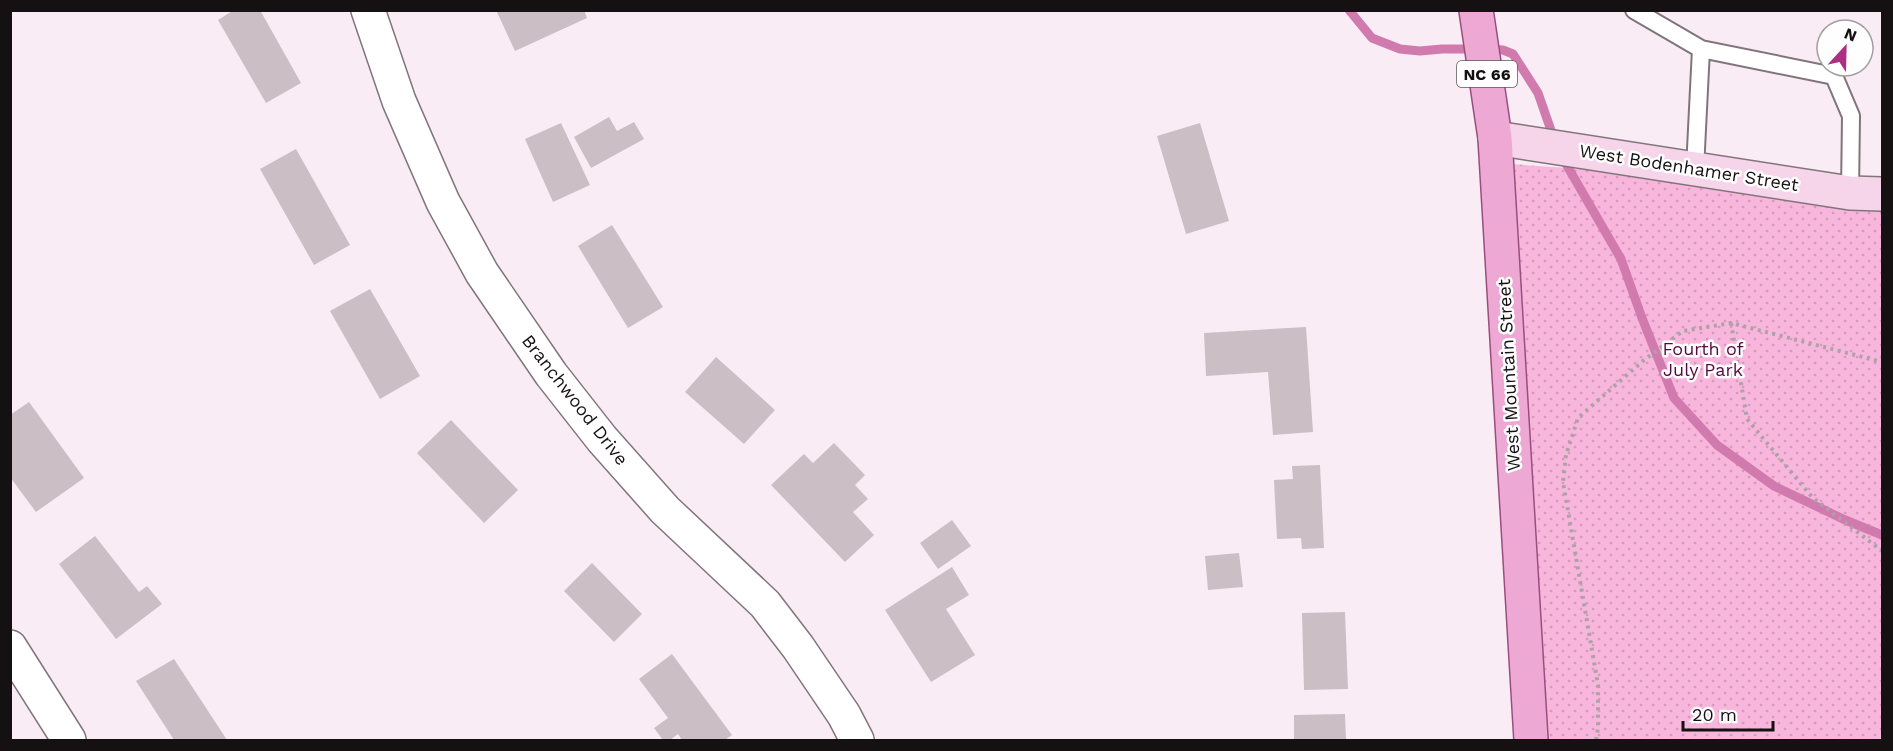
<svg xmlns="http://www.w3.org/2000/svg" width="1893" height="751" font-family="'Work Sans',sans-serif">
  <defs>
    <pattern id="park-dots" width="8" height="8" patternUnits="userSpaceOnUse" patternTransform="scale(1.5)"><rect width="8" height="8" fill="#f8b6dc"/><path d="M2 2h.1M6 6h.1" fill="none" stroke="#d49bbc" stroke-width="1.8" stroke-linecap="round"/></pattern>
  </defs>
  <rect width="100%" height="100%" fill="#faecf4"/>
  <path fill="url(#park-dots)" d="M 1511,164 L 1882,190 L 1882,740 L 1548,740 Z"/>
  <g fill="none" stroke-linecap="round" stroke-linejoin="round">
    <path stroke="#d17aae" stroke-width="9" d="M 1349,10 L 1372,38 L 1400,49 L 1420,51 L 1442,49 L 1485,49 L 1503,50 L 1513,54 L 1538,93 L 1554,139
      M 1562,157 L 1621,259 L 1642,318 L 1674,398 L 1717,445 L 1774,486 L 1843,519 L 1882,535"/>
  </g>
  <path fill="#cbbec5" d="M 234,10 L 260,10 L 301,83 L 266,103 L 218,20 Z
    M 496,10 L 584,10 L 587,18 L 515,51 Z
    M 609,117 L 617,131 L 634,122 L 644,139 L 591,168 L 574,137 Z
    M 561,123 L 590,185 L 553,202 L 525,139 Z
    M 1200,123 L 1229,221 L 1186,234 L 1157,136 Z
    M 296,149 L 350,245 L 314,265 L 260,169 Z
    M 612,225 L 663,307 L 628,328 L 578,246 Z
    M 370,289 L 420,376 L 380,399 L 330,311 Z
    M 1306,327 L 1313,432 L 1273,435 L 1268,372 L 1206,376 L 1204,333 Z
    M 716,357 L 775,410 L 744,444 L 685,392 Z
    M 29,402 L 84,478 L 36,512 L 10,477 L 10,415 Z
    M 451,420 L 518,490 L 484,523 L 417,453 Z
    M 834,443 L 865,475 L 855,485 L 868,499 L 853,512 L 874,535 L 845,562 L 771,485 L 804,454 L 813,463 Z
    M 1320,465 L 1324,548 L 1302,549 L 1301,538 L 1277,539 L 1274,480 L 1293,479 L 1292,466 Z
    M 952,520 L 971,546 L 938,569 L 920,543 Z
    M 95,536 L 139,592 L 147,586 L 162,604 L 116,639 L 59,564 Z
    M 1239,553 L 1243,587 L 1208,590 L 1205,556 Z
    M 592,563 L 642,614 L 614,642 L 564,591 Z
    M 952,567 L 969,595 L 946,609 L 975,655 L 931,682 L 885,610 Z
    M 1345,612 L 1348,689 L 1304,690 L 1302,613 Z
    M 672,654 L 732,735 L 725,740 L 682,740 L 678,734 L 670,740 L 663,740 L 654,728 L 668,718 L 639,679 Z
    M 174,659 L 227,740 L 174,740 L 136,681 Z
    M 1345,714 L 1346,740 L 1294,740 L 1294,715 Z"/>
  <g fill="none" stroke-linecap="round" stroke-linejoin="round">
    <g stroke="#81757b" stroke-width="20">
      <path id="service" d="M 1634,10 L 1701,49 L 1834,76 L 1851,116 L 1850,193
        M 1695,169 L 1701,49"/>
    </g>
    <g stroke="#81757b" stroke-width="36">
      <path id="minor" d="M 368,10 L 399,101 L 443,202 L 482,273 L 551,374 L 602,439 L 665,510 L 765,604 L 798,647 L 844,715 L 857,740
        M 10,647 L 69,740"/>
    </g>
    <g stroke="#81757b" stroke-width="36">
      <path id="secondary" d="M 1495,138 L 1850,193 L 1882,194"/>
    </g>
    <g stroke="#9a4e7e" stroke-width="36">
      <path id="primary" d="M 1476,10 L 1495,138 L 1531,740"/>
    </g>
    <path stroke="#ada2a8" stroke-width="4" stroke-dasharray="3 4.5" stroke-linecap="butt" d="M 1731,323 L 1747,419 L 1812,497 L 1882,551
      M 1596,740 L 1598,728 L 1598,685 L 1563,482 L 1566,455 L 1578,418 L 1644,360 L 1683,331 L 1731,323 L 1882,362"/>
    <use href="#service" stroke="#fff" stroke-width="16"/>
    <use href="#minor" stroke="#fff" stroke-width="33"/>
    <use href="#secondary" stroke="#f6d4e9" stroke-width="33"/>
    <use href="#primary" stroke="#eda9d4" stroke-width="33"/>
  </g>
  <g text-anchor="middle" stroke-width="5" stroke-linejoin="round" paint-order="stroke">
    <rect fill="#fefefe" stroke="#5b585a" stroke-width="1.5" x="1457" y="61" width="60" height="26" rx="4.5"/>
    <g font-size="16" font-weight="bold" fill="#151113">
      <text x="1487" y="80">NC 66</text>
    </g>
    <g font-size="18" fill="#151113" stroke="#fefefe">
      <text transform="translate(1689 168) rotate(9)" y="6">West Bodenhamer Street</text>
      <text transform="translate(1509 375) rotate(-93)" y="6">West Mountain Street</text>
      <text transform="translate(575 400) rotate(52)" y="6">Branchwood Drive</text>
    </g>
    <g font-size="18" fill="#580841" stroke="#fefefe">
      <text x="1703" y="355">Fourth of<tspan x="1703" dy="21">July Park</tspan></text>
    </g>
  </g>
  <rect width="1893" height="751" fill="none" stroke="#151113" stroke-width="24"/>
  <g transform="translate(1845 48) rotate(22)"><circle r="28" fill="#fefefe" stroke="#a19fa0" stroke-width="1.5"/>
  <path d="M0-4.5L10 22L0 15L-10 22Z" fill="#ab3083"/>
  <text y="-9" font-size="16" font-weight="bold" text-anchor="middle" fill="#151113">N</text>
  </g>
  <path d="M1683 721v9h90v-9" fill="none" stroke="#151113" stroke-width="3"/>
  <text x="1692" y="721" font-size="18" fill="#151113" stroke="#fefefe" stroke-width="4.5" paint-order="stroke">20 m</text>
</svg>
